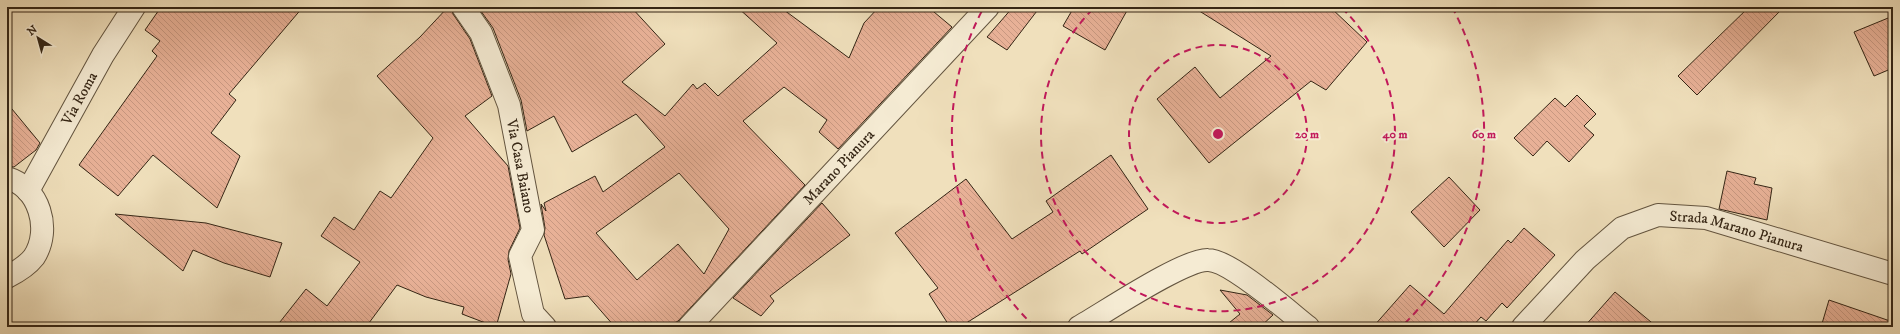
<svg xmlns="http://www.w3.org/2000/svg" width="1900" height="334" font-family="'IM FELL DW Pica',serif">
  <defs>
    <pattern id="building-back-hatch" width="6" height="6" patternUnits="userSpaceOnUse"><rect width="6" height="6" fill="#e8b197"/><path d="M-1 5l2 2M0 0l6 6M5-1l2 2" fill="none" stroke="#c89881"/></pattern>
  </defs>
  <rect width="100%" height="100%" fill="#f0e0bc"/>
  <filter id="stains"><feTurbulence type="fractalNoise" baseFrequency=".005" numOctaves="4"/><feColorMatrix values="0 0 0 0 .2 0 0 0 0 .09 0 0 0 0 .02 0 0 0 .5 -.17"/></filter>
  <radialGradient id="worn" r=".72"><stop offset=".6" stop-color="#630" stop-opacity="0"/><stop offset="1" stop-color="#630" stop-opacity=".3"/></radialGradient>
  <path fill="url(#building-back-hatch)" stroke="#342515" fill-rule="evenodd" d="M 161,7 L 303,7 L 229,94 L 236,100 L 211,133 L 240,156 L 217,208 L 153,155 L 118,196 L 79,165 L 157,56 L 152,51 L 160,41 L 145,30 Z
    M 448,7 L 451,7 L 453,14 L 470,39 L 492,96 L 465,116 L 508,166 L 520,228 L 509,251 L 508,259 L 511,274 L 496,327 L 462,314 L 464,307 L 426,297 L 397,285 L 366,327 L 276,327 L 306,289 L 327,306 L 360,262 L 321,236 L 334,217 L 354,230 L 380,191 L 391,198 L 433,138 L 377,76 L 420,37 Z
    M 478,7 L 631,7 L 665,44 L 622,82 L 665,116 L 693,84 L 697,89 L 705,83 L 718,96 L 777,43 L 737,7 L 780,7 L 849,58 L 864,23 L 879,7 L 928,7 L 952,27 L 838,149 L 819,132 L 827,120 L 784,87 L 743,121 L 805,185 L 678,321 L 668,327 L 615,327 L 588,296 L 565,299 L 544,235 L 545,228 L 541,204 L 546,211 L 544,203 L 595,176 L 603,192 L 665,147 L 636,114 L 572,152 L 554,116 L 527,131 L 521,100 L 493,28 ZM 679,173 L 729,229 L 704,274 L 678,244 L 637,280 L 596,233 Z
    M 1013,7 L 1040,7 L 1007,50 L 987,37 Z
    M 1074,7 L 1129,7 L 1105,50 L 1063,26 Z
    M 1193,7 L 1330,7 L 1367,42 L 1326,90 L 1311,81 L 1209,163 L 1157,99 L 1195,67 L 1220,98 L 1271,56 Z
    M 1749,7 L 1784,7 L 1697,95 L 1678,76 Z
    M 1893,16 L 1893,68 L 1874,76 L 1854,32 Z
    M 1577,95 L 1596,114 L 1584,126 L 1594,135 L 1569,162 L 1547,141 L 1533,156 L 1514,138 L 1555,98 L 1565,107 Z
    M 7,103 L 40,143 L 36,150 L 14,167 L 7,166 Z
    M 1111,155 L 1148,209 L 1082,254 L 1080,251 L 960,327 L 950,327 L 929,294 L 938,288 L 895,233 L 966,179 L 1012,239 L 1053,212 L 1046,201 Z
    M 1727,171 L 1756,178 L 1754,184 L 1772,188 L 1767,220 L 1719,209 Z
    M 1449,177 L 1480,210 L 1444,247 L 1411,212 Z
    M 822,203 L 850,235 L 770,296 L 774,301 L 761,316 L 733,298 Z
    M 115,214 L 206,223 L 282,243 L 270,277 L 224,263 L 193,250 L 183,271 Z
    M 1524,228 L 1555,255 L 1507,308 L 1502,303 L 1486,321 L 1481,317 L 1472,327 L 1373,327 L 1410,285 L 1444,314 L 1508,240 L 1511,243 Z
    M 1220,290 L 1247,295 L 1273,315 L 1260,327 L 1224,327 L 1240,314 Z
    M 1615,292 L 1657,327 L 1584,327 Z
    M 1829,300 L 1893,322 L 1893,327 L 1821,327 Z"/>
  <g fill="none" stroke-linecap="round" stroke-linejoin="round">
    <g stroke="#63543f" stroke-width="24">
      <g id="minor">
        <path id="s1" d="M 463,7 L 481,33 L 509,105 L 533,230 L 520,256 L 533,314 L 545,327"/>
        <path d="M 7,178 C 39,187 52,229 34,257 C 27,266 17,272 7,277"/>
        <path id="s2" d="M 28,191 L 103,55 L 134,7"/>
        <path id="s3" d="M 689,327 L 988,7"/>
        <path d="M 1079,327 C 1104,313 1184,259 1208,260 C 1230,260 1289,312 1308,327"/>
        <path id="s4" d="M 1523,327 L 1585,260 L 1622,228 L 1658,215 L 1706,218 L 1893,274"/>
      </g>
    </g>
    <use href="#minor" stroke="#f5ebd3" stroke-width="22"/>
  </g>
  <g fill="none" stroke="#c2185b" stroke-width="2" stroke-dasharray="7 5">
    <circle cx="1218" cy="134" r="89"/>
    <path d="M1342 8A177 177 0 1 1 1094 8"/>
    <path d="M1035 327A266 266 0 0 1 984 7M1452 7A266 266 0 0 1 1401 327"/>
  </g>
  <g text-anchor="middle" stroke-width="4" stroke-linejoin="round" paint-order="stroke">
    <g font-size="15" fill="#342515" stroke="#f5ebd3">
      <text dy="5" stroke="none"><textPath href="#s2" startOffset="106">Via Roma</textPath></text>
      <text dy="5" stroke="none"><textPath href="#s1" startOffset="171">Via Casa Baiano</textPath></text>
      <text dy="5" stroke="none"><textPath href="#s3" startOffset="219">Marano Pianura</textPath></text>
      <text dy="5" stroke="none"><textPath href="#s4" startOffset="259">Strada Marano Pianura</textPath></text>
    </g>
  </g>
  <circle cx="1218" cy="134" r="6" fill="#c2185b" stroke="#f5ebd3" stroke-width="2"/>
  <g font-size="12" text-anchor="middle" font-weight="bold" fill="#c2185b" stroke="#f5ebd3" stroke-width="4" stroke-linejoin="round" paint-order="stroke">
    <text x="1307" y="138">20 m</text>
    <text x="1395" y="138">40 m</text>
    <text x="1484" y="138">60 m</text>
  </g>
  <rect width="1900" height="334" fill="none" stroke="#f0e0bc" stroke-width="24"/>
  <rect x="8" y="8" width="1884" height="318" fill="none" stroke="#342515" stroke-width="2"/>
  <rect x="12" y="12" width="1876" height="310" fill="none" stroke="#342515"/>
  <g transform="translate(38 38) rotate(323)" stroke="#f5ebd3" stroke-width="3" paint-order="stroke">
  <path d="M0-3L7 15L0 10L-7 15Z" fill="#342515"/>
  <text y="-6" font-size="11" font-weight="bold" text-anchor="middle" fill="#342515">N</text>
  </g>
  <rect width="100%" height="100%" filter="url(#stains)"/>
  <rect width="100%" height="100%" fill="url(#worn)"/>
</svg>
